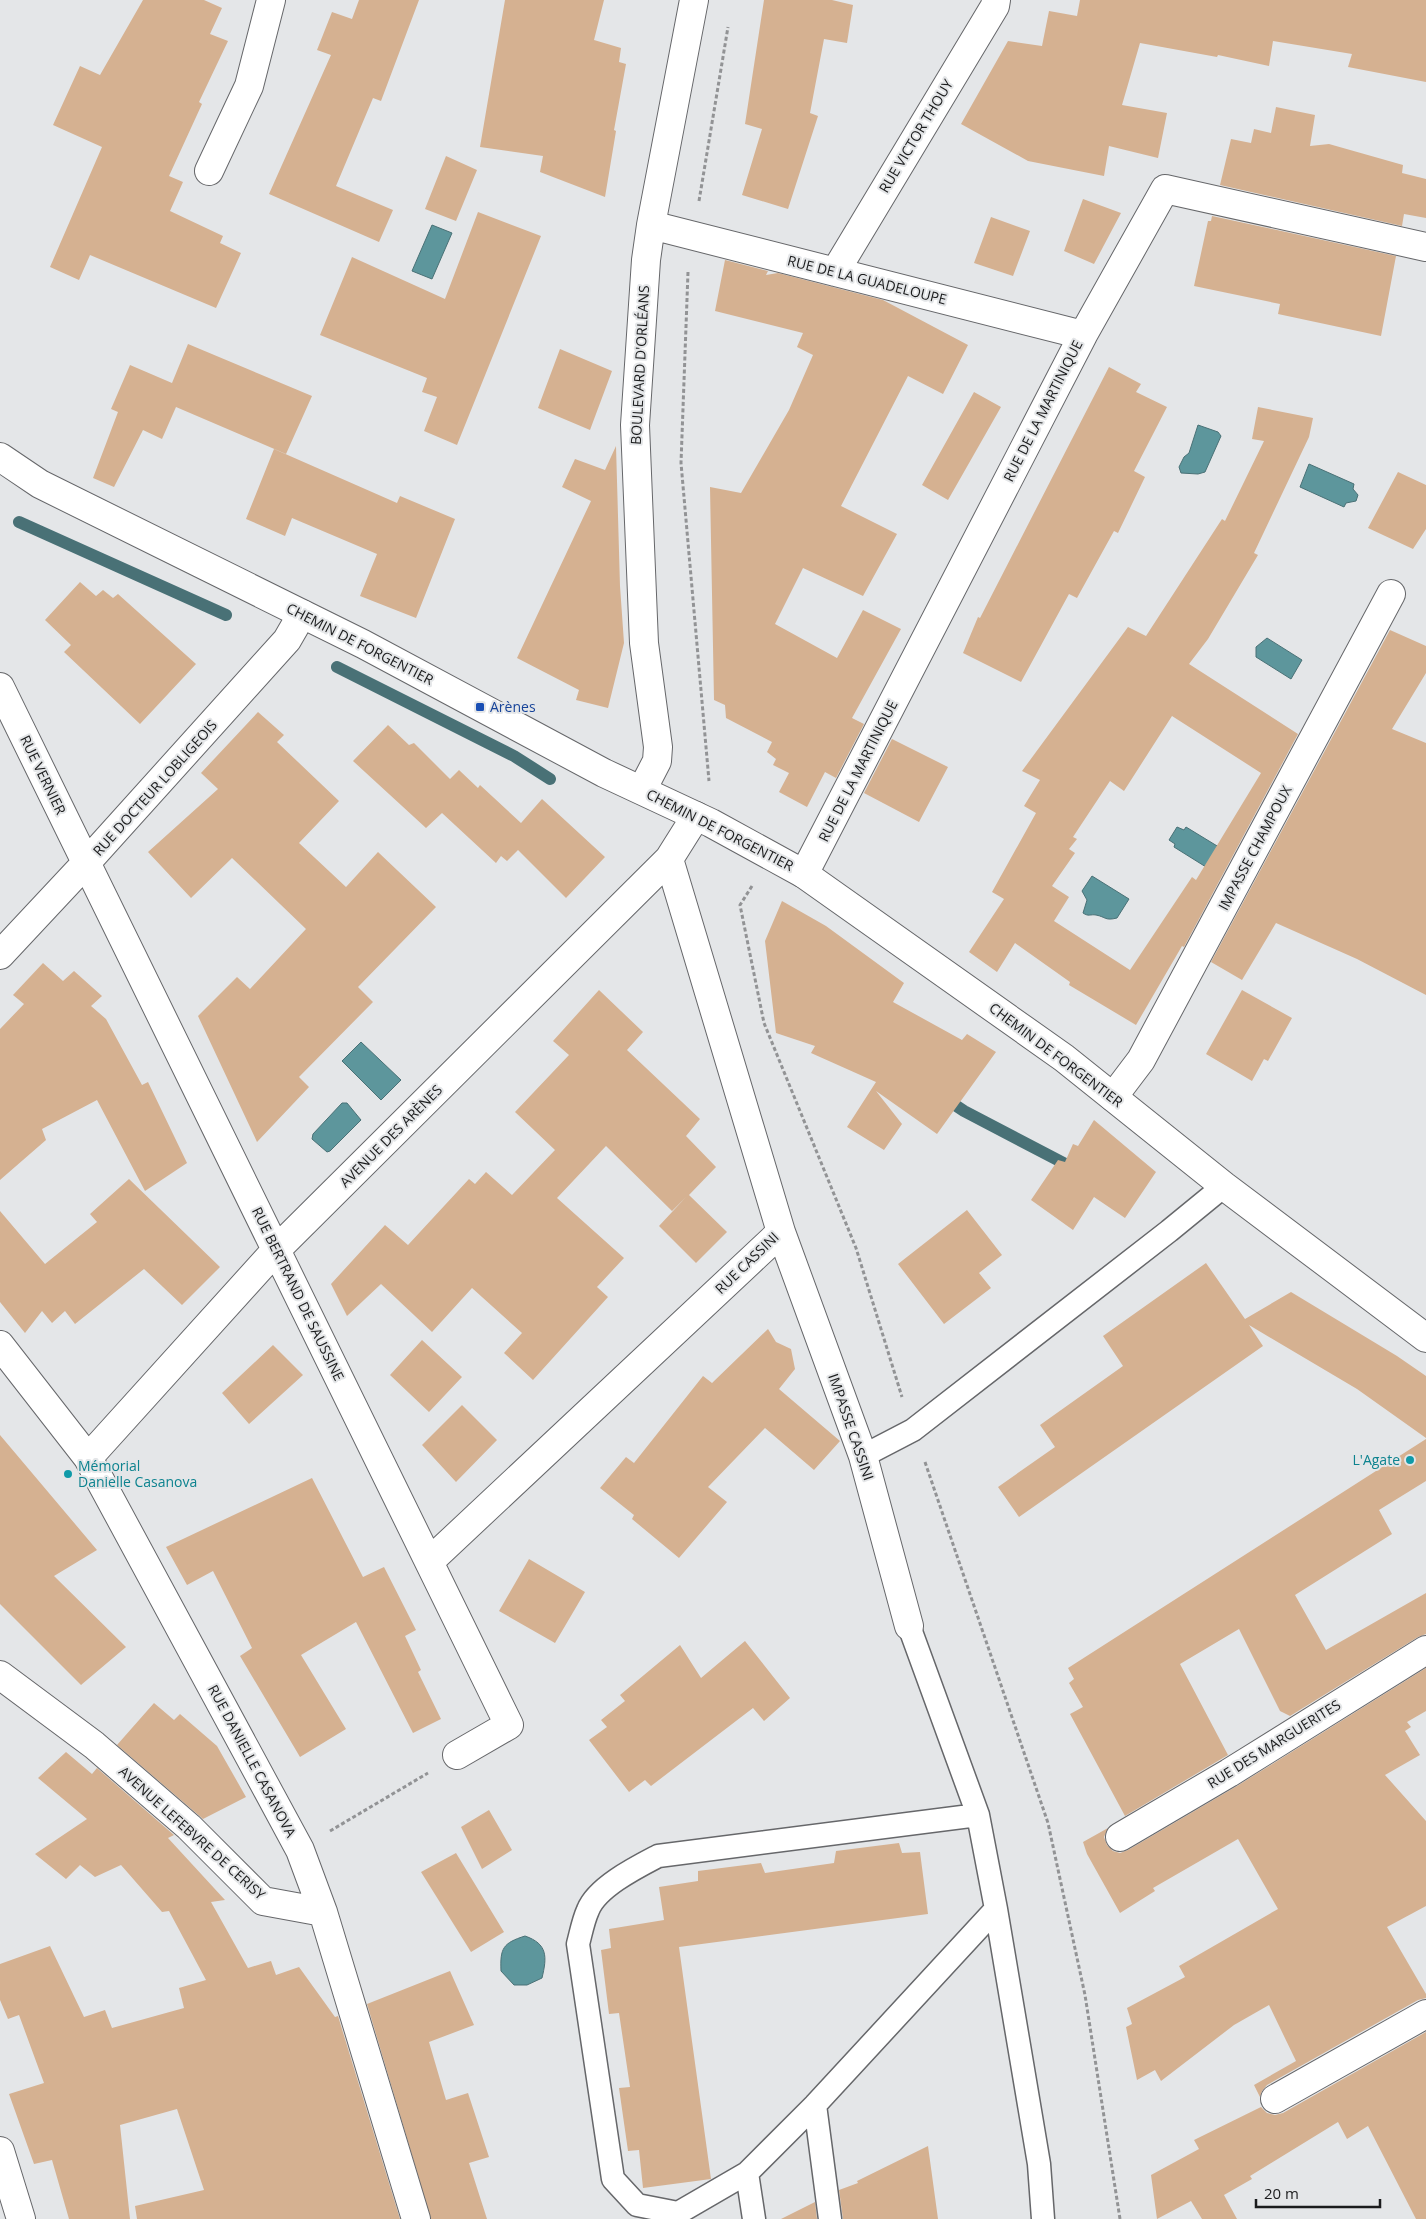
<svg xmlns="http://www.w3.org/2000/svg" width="1426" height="2219" font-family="'Open Sans',sans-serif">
  <rect width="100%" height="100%" fill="#e4e6e8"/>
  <path fill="#5d969c" stroke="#497176" d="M 432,225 L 452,233 L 432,279 L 412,271 Z
    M 1198,425 L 1218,432 L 1221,436 L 1205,472 L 1198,474 L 1181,473 L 1179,467 L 1184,457 L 1189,453 Z
    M 1309,464 L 1354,484 L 1353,489 L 1358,495 L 1356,501 L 1346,503 L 1344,507 L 1300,487 Z
    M 1267,638 L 1302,660 L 1291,679 L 1256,657 L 1256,647 Z
    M 1177,827 L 1184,830 L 1186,827 L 1227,852 L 1214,872 L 1174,847 L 1175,844 L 1169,840 Z
    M 1092,876 L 1129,899 L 1117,918 C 1105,921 1106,917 1096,915 C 1090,914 1089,917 1083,913 L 1087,900 L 1082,891 Z
    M 361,1042 L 401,1080 L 381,1100 L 342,1061 Z
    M 342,1103 L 347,1103 L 361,1120 L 330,1151 L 327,1152 L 312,1139 L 313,1134 Z
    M 525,1936 C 548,1944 547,1957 542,1978 L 527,1985 L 514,1985 L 501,1971 C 500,1948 503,1943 525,1936 Z"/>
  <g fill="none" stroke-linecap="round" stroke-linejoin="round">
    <path stroke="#497176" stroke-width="12" d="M 19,522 L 226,615
      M 337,667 L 514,756 L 550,779
      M 943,1097 L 964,1111 L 1075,1169"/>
  </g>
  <path fill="#d5b191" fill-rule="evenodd" d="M 143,0 L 204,0 L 222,8 L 210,34 L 228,41 L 199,102 L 202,104 L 169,176 L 183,182 L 170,211 L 223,236 L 220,243 L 241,253 L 216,308 L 90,255 L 79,280 L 50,267 L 102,147 L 53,125 L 80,66 L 100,75 Z
    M 359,0 L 419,0 L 381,101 L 373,98 L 336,186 L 393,210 L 379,242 L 269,194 L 331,55 L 317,50 L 332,12 L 352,19 Z
    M 505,0 L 604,0 L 594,40 L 621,48 L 619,62 L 626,64 L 614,130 L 616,131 L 605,197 L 540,172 L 543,156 L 480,147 Z
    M 764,0 L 832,0 L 853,5 L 847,43 L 824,39 L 810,113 L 818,116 L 788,209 L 742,195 L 762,129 L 745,124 Z
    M 1080,0 L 1426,0 L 1426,82 L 1348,67 L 1352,54 L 1273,41 L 1269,66 L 1218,55 L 1217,57 L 1140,43 L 1122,105 L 1167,113 L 1158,158 L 1109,146 L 1104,176 L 1028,161 L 961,124 L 1008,41 L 1042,46 L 1049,11 L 1077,16 Z
    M 1276,107 L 1315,115 L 1310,146 L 1329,144 L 1403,165 L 1402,173 L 1426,179 L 1426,218 L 1404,214 L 1402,226 L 1220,185 L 1231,139 L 1251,143 L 1254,129 L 1271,133 Z
    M 446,156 L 477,170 L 456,221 L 425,209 Z
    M 1083,199 L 1121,213 L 1094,264 L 1064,251 Z
    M 478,212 L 541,236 L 457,445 L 424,431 L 437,397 L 422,392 L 427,378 L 320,335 L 352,257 L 445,299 Z
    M 1212,216 L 1396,256 L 1381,336 L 1278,314 L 1280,304 L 1194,286 L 1208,221 L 1211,221 Z
    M 991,217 L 1030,231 L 1013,276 L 974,263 Z
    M 725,260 L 768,271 L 766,275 L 778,273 L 883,300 L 968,345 L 943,394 L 908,376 L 841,506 L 897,534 L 863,596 L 803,568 L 775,624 L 837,658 L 863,610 L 901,629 L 852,718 L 864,724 L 836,778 L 825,772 L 807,807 L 779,792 L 789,773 L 773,765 L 776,759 L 767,752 L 772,742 L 726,718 L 725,705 L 714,700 L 710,487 L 741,493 L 789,410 L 813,355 L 797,347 L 803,333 L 715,311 Z
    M 188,344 L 312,396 L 286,454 L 176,407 L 162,439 L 143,430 L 114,487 L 93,478 L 118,412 L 111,409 L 130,365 L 172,383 Z
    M 560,349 L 612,371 L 590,430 L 538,408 Z
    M 1109,367 L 1141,384 L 1136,392 L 1167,407 L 1134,471 L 1145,477 L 1118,533 L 1114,531 L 1077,598 L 1069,594 L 1021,682 L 963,653 L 978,617 L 980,618 Z
    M 974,392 L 1001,407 L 948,500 L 922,485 Z
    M 1258,407 L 1313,418 L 1309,437 L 1254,553 L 1258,555 L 1208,639 L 1189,664 L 1298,734 L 1184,947 L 1182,946 L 1136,1025 L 1069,985 L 1070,982 L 1015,943 L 997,972 L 969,952 L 1004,899 L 992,892 L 1036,813 L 1024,806 L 1040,780 L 1022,771 L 1128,627 L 1146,636 L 1222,519 L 1225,521 L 1264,441 L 1252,439 ZM 1172,716 L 1261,773 L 1196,880 L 1192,877 L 1130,970 L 1054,921 L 1069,897 L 1052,886 L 1075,853 L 1069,849 L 1077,839 L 1073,837 L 1110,781 L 1124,791 Z
    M 616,446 L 620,586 L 624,643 L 608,708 L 576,700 L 579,690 L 517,658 L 591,501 L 562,487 L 575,459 L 605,470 Z
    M 274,449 L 397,503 L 400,496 L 455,519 L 416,618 L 360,596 L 377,554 L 292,518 L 285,536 L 246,519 Z
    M 1398,472 L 1426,485 L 1426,529 L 1413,549 L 1368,528 Z
    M 80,582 L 96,596 L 103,590 L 113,598 L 118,594 L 196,664 L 140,724 L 64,652 L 71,645 L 45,620 Z
    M 1390,630 L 1426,646 L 1426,673 L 1392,729 L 1426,743 L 1426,995 L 1357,959 L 1276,923 L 1242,980 L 1211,962 Z
    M 258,712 L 284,735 L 277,742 L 339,801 L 299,843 L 346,887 L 378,852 L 436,907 L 358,987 L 373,1002 L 299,1077 L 309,1087 L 257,1142 L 198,1016 L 237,977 L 250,989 L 306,929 L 232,858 L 191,898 L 148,852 L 218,789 L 201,773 Z
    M 388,725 L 409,745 L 414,743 L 450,779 L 459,770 L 478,788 L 480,785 L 521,823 L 542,799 L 605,857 L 566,898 L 518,850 L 507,861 L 501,856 L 496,863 L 442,813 L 426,828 L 353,761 Z
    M 892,739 L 948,767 L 919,822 L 864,793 Z
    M 782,901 L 826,926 L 904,983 L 893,1002 L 962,1040 L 967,1034 L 996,1052 L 937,1134 L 876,1091 L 902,1124 L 884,1150 L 847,1127 L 876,1082 L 811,1053 L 815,1046 L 776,1033 L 765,941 Z
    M 43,963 L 63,981 L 74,971 L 102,996 L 91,1006 L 106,1019 L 142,1085 L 148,1082 L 187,1163 L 145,1191 L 97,1100 L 42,1129 L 46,1140 L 0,1180 L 0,1029 L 24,1004 L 13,995 Z
    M 599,990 L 643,1032 L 627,1050 L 700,1119 L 686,1136 L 716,1167 L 689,1195 L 727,1232 L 696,1263 L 659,1226 L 686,1197 L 672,1211 L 606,1146 L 557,1198 L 624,1258 L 597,1287 L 608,1297 L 533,1380 L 504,1353 L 522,1333 L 472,1288 L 432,1332 L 381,1284 L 347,1316 L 331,1284 L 385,1225 L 408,1245 L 469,1179 L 475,1184 L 486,1172 L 512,1195 L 555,1150 L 515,1112 L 569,1055 L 553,1041 Z
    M 1242,990 L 1292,1018 L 1268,1061 L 1264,1059 L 1252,1081 L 1206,1054 Z
    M 1094,1120 L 1156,1172 L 1125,1218 L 1094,1197 L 1073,1230 L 1031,1200 L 1058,1160 L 1065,1162 L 1073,1144 L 1078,1146 Z
    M 129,1179 L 220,1267 L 182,1305 L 144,1269 L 75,1324 L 65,1311 L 52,1323 L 42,1311 L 25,1333 L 0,1302 L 0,1211 L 45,1264 L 97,1222 L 90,1214 Z
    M 967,1210 L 1002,1255 L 979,1273 L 991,1288 L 944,1324 L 898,1264 Z
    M 1206,1263 L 1245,1319 L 1291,1292 L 1397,1356 L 1426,1376 L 1426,1438 L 1357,1389 L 1249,1325 L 1263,1346 L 1019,1517 L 998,1487 L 1055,1447 L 1040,1425 L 1123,1366 L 1103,1336 Z
    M 768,1329 L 776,1342 L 791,1349 L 795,1369 L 779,1389 L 840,1441 L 814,1470 L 765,1428 L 708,1487 L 727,1502 L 679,1558 L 632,1519 L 634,1515 L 600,1488 L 626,1457 L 634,1463 L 703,1376 L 712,1383 Z
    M 422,1340 L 462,1377 L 429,1412 L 390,1375 Z
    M 273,1345 L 303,1375 L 249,1424 L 222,1393 Z
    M 462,1405 L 497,1440 L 456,1482 L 422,1445 Z
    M 0,1435 L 97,1550 L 54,1576 L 126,1647 L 81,1685 L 0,1604 Z
    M 1426,1439 L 1426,1481 L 1379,1510 L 1392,1534 L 1295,1595 L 1326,1650 L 1426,1593 L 1426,1634 L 1418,1637 L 1290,1716 L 1280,1711 L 1239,1629 L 1180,1664 L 1228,1755 L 1125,1816 L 1070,1714 L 1083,1707 L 1069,1683 L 1074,1679 L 1068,1668 Z
    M 312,1478 L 363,1577 L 384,1567 L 416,1630 L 405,1636 L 421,1670 L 418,1672 L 441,1719 L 413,1733 L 356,1622 L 301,1655 L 346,1729 L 300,1757 L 240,1656 L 252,1648 L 213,1571 L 187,1585 L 166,1547 Z
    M 529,1559 L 585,1592 L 555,1643 L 499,1611 Z
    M 745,1641 L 790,1698 L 764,1721 L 753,1708 L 651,1786 L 645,1780 L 629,1792 L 589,1740 L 607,1727 L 601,1720 L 625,1701 L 620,1695 L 680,1645 L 701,1678 Z
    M 1426,1668 L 1426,1711 L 1407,1722 L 1411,1727 L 1405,1731 L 1420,1755 L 1385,1775 L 1426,1821 L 1426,1906 L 1387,1927 L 1426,1994 L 1426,1998 L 1418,2000 L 1267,2085 L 1262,2091 L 1260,2097 L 1254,2085 L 1296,2061 L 1269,2005 L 1234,2025 L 1161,2081 L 1155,2070 L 1137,2080 L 1126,2027 L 1132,2024 L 1127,2008 L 1185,1977 L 1179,1966 L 1278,1909 L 1238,1839 L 1153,1888 L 1155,1891 L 1120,1913 L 1087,1854 L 1083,1842 L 1108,1828 L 1104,1837 L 1107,1845 L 1113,1851 L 1120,1853 L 1128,1850 L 1237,1786 Z
    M 154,1703 L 174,1720 L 180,1714 L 217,1746 L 246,1797 L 203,1819 L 117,1745 Z
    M 66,1752 L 92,1774 L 97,1768 L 174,1835 L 168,1838 L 225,1900 L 211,1902 L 248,1968 L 271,1961 L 276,1975 L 299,1967 L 335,2017 L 338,2016 L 400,2219 L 137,2219 L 135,2206 L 204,2190 L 177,2109 L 120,2125 L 130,2219 L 69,2219 L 52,2160 L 34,2164 L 9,2094 L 44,2083 L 19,2015 L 8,2019 L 0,2000 L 0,1964 L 50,1946 L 84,2017 L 105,2010 L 112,2028 L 184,2008 L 179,1988 L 206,1980 L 169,1911 L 162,1912 L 121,1865 L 95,1877 L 80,1865 L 66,1879 L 35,1854 L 87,1819 L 38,1778 Z
    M 489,1810 L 512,1850 L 482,1869 L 461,1827 Z
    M 899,1843 L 902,1853 L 920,1852 L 928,1914 L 679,1947 L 711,2179 L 643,2188 L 639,2150 L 628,2151 L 619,2088 L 630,2087 L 619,2013 L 609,2014 L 601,1950 L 611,1948 L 609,1929 L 664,1920 L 659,1887 L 698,1881 L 698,1871 L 761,1863 L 765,1873 L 834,1863 L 836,1851 Z
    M 456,1853 L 504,1932 L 471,1952 L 421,1872 Z
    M 450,1971 L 474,2025 L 429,2042 L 446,2100 L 468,2093 L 489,2157 L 469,2163 L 487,2219 L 431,2219 L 367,2004 Z
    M 1426,2032 L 1426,2219 L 1416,2219 L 1368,2126 L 1347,2139 L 1338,2122 L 1250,2176 L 1252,2179 L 1224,2195 L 1237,2219 L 1202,2219 L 1191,2201 L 1157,2219 L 1151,2175 L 1199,2149 L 1194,2140 L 1261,2107 L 1267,2113 L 1275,2115 L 1283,2113 Z
    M 928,2146 L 938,2219 L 843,2219 L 839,2190 L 858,2183 L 857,2181 Z
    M 815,2202 L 817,2219 L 781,2219 Z"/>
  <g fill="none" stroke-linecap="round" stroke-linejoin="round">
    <g stroke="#66676a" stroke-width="25">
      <path id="lane" d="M 863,1456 L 913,1430 L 1169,1231 L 1224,1186
        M 909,1626 L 978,1815 L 996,1909 L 1039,2164 L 1043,2219
        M 978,1815 L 658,1856 C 637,1867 597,1887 588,1910 C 583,1921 581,1933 578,1944 L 613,2179 L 637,2205 L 678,2213 L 747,2173 L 815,2105 L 996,1909
        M 815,2105 L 830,2219
        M 747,2173 L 754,2219"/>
    </g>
    <g stroke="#66676a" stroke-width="30">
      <path id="street" d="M 209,171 L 249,86 L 271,0
        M 651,225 L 1083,335
        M 835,272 L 995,6 L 996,0
        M 0,687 L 509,1725 L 457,1755
        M 642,790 L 657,761 L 658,747 L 644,643 L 635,425 L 646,260 L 651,225 L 694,0
        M 804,874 L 1083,335 L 1165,189 L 1426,247
        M 0,955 L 86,863 L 287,640 L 302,614
        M 1113,1097 L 1141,1060 L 1391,594
        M 781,1232 L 863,1456 L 909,1626
        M 0,1345 L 88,1458 L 300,1850 L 323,1912 L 416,2219
        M 88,1458 L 276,1250 L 669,859 L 696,816
        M 430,1561 L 781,1232 L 669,859
        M 0,1675 L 94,1745 L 189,1827 L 263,1901 L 323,1912
        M 1120,1837 L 1229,1773 L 1426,1650
        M 1275,2099 L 1426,2014
        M 0,2151 L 21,2219"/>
    </g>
    <g stroke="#66676a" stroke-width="30">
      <path id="secondary" d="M 0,457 L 40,484 L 363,644 L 604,773 L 711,823 L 804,874 L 1064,1058 L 1224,1186 L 1426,1338"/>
    </g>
    <path stroke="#929395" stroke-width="3" stroke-dasharray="4 2.5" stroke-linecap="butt" d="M 699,201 L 728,27
      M 688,272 L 681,463 L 709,781
      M 752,886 L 740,905 L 764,1023 L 856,1248 L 902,1397
      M 925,1462 L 1048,1823 L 1085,1995 L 1120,2219
      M 330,1831 L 428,1773"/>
    <use href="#lane" stroke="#fff" stroke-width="22"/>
    <use href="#street" stroke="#fff" stroke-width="28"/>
    <use href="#secondary" stroke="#fff" stroke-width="28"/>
  </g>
  <rect fill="#1a4fb4" stroke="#e4e6e8" stroke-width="2" x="475" y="702" width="10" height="10" rx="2.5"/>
  <g fill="#0f9aa8" stroke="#e4e6e8" stroke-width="2">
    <circle cx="1410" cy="1460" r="5"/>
    <circle cx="68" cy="1474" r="5"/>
  </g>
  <g text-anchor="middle" stroke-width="4" stroke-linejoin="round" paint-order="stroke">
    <g font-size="14" fill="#1b1c1d" stroke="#e4e6e8">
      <text transform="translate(916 136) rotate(-59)" y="5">RUE VICTOR THOUY</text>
      <text transform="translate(867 280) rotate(14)" y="5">RUE DE LA GUADELOUPE</text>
      <text transform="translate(640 365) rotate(-87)" y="5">BOULEVARD D'ORLÉANS</text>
      <text transform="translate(1043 411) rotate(-63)" y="5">RUE DE LA MARTINIQUE</text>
      <text transform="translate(360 644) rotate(27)" y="5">CHEMIN DE FORGENTIER</text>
      <text transform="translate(858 771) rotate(-63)" y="5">RUE DE LA MARTINIQUE</text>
      <text transform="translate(43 775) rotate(64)" y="5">RUE VERNIER</text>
      <text transform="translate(155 788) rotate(-48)" y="5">RUE DOCTEUR LOBLIGEOIS</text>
      <text transform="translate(720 830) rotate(27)" y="5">CHEMIN DE FORGENTIER</text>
      <text transform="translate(1255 848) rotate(-62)" y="5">IMPASSE CHAMPOUX</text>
      <text transform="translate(1056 1055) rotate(37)" y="5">CHEMIN DE FORGENTIER</text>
      <text transform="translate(391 1136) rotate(-45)" y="5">AVENUE DES ARÈNES</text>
      <text transform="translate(747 1263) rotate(-44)" y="5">RUE CASSINI</text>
      <text transform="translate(298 1294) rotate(64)" y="5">RUE BERTRAND DE SAUSSINE</text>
      <text transform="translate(851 1427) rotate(71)" y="5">IMPASSE CASSINI</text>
      <text transform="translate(1274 1744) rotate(-32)" y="5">RUE DES MARGUERITES</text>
      <text transform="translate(252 1761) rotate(62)" y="5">RUE DANIELLE CASANOVA</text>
      <text transform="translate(192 1833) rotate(42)" y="5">AVENUE LEFEBVRE DE CERISY</text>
    </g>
    <g font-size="14" fill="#164399" stroke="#e4e6e8" text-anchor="start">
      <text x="490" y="712">Arènes</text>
    </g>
    <g font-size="14" fill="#0d838f" stroke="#e4e6e8" text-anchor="end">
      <text x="1400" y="1465">L'Agate</text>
      <text x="78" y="1471" text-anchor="start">Mémorial<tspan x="78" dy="16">Danielle Casanova</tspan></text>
    </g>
  </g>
  <path d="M1256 2199v8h124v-8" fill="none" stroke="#1b1c1d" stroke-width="2.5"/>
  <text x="1264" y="2199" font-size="15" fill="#1b1c1d" stroke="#e4e6e8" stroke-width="4" paint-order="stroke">20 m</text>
</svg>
